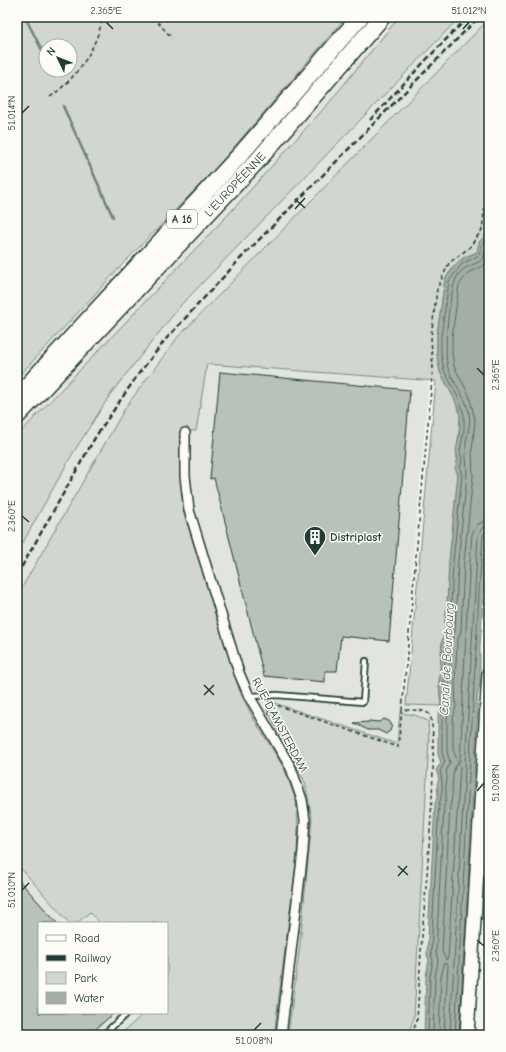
<svg xmlns="http://www.w3.org/2000/svg" width="506" height="1052" font-family="'Comic Neue',sans-serif">
  <rect width="100%" height="100%" fill="#f4f4ef"/>
  <filter id="ink" filterUnits="userSpaceOnUse"><feTurbulence type="fractalNoise" baseFrequency=".025" numOctaves="2"/><feDisplacementMap in="SourceGraphic" scale="8" xChannelSelector="R" yChannelSelector="G"/><feConvolveMatrix kernelMatrix="1 2 1 2 8 2 1 2 1" color-interpolation-filters="sRGB"/></filter>
  <g filter="url(#ink)">
    <path fill="#e2e5df" fill-rule="evenodd" d="M 397,17 L 489,17 L 489,19 L 178,337 L 151,372 L 196,431 L 207,364 L 429,380 L 401,696 L 440,697 L 441,706 L 438,716 L 438,754 L 441,763 L 436,773 L 439,779 L 437,781 L 438,795 L 435,804 L 427,955 L 429,960 L 426,976 L 424,1035 L 17,1035 L 17,378 L 122,265 L 128,312 L 235,200 ZM 39,923 L 167,923 L 167,1013 L 39,1013 Z"/>
    <path fill="#d1d6d1" stroke="#788a82" fill-rule="evenodd" d="M 17,17 L 346,17 L 216,168 L 122,265 L 17,378 ZM 46,46 L 70,46 L 70,70 L 46,70 Z
      M 399,17 L 460,17 L 181,305 L 112,392 L 73,453 L 17,553 L 17,436 L 224,219 L 328,104 Z
      M 489,19 L 488,233 L 481,240 L 477,252 L 464,257 L 454,266 L 445,279 L 437,335 L 437,354 L 440,372 L 455,400 L 460,415 L 456,471 L 458,474 L 449,562 L 447,606 L 445,621 L 446,630 L 442,641 L 439,684 L 441,706 L 406,705 L 436,381 L 207,364 L 196,431 L 180,431 L 180,473 L 184,513 L 240,692 L 253,718 L 284,768 L 296,800 L 298,827 L 297,856 L 274,1035 L 120,1035 L 144,1013 L 167,1013 L 167,923 L 100,923 L 90,912 L 77,923 L 69,923 L 17,864 L 17,596 L 36,563 L 127,405 L 178,337 Z
      M 489,512 L 489,605 L 483,603 Z
      M 269,701 L 397,744 L 400,713 L 415,715 L 428,721 L 429,740 L 414,1017 L 408,1035 L 288,1035 L 300,944 L 312,819 L 305,782 L 267,710 Z"/>
    <path fill="#a3aea7" stroke="#6e8179" d="M 489,222 L 489,512 L 480,646 L 480,683 L 477,698 L 478,706 L 459,1035 L 424,1035 L 426,976 L 429,960 L 427,955 L 435,804 L 438,795 L 437,784 L 439,779 L 436,770 L 441,763 L 438,754 L 438,716 L 441,706 L 439,684 L 442,641 L 446,630 L 445,621 L 447,606 L 449,562 L 458,474 L 455,468 L 458,461 L 456,451 L 460,430 L 460,415 L 455,400 L 440,372 L 437,354 L 437,335 L 445,279 L 459,261 L 477,252 L 479,242 L 488,233 Z"/>
    <g fill="none" stroke-linecap="round" stroke-linejoin="round">
      <path stroke="#546a62" stroke-width="1" d="M 489,260 L 483,266 L 469,272 L 459,285 L 452,337 L 452,353 L 454,366 L 469,395 L 475,420 L 472,451 L 473,476 L 464,561 L 461,631 L 457,643 L 455,684 L 456,706 L 453,719 L 453,750 L 458,762 L 460,761 C 464,685 466,610 472,534 L 478,524 L 489,520
        M 458,763 L 460,766 L 448,958 L 446,960 L 442,951 L 450,806 C 455,794 449,770 458,763 Z
        M 428,1035 L 430,976 L 433,961 L 431,953 L 439,804 C 443,794 443,781 440,771 L 445,762 L 442,753 L 442,717 L 445,706 L 444,684 L 446,641 L 450,630 L 453,561 L 462,475 L 460,468 L 462,461 L 460,451 L 464,430 L 464,415 L 459,399 L 444,370 L 441,354 L 441,336 L 449,281 L 462,264 L 479,255 L 482,244 L 489,239
        M 433,1035 L 435,977 L 438,961 L 436,952 L 444,805 C 448,797 445,792 446,785 C 447,779 448,777 446,772 L 450,762 L 447,752 L 447,718 L 450,706 L 449,684 L 451,642 L 455,631 L 458,561 L 467,475 C 467,465 465,453 466,442 C 468,432 471,423 469,412 C 465,396 454,384 448,368 C 443,353 449,288 458,275 C 465,265 474,266 483,259 L 486,248 L 489,245
        M 439,1035 L 441,977 L 444,964 L 446,963 L 448,965 L 444,1035
        M 450,1035 L 478,536 L 482,528 L 489,526
        M 455,1035 L 480,575 L 483,535 L 485,532 L 489,531"/>
      <path stroke="#6e8179" stroke-width="2.5" d="M 25,17 L 46,58
        M 63,106 L 113,217"/>
    </g>
    <path fill="#b9c1bb" stroke="#1f3d34" d="M 220,372 L 410,390 L 389,641 L 341,636 L 337,671 L 325,671 L 325,682 L 264,676 L 214,478 L 210,479 Z
      M 384,719 L 389,721 L 392,725 L 390,731 L 386,734 L 378,730 L 368,730 L 354,723 L 369,722 L 369,721 L 379,722 Z
      M 17,878 L 57,923 L 39,923 L 39,1013 L 114,1013 L 89,1035 L 17,1035 Z"/>
    <g fill="none" stroke-linecap="round" stroke-linejoin="round">
      <g stroke="#1f3d34" stroke-width="8">
        <path id="service" d="M 249,696 L 277,695 L 363,702 L 366,661
          M 103,1035 L 127,1013"/>
      </g>
      <g stroke="#1f3d34" stroke-width="12">
        <path id="minor" d="M 185,433 L 185,476 L 189,510 L 239,673 L 249,696 L 291,768 L 302,800 L 305,820 L 303,851 L 281,1035"/>
      </g>
      <g stroke="#1f3d34" stroke-width="16">
        <path id="secondary" d="M 467,1035 L 489,673"/>
      </g>
      <g stroke="#1f3d34" stroke-width="19">
        <g id="motorway">
          <path d="M 17,397 L 240,155 L 360,17"/>
          <path id="s1" d="M 17,416 L 258,160 L 382,17"/>
        </g>
      </g>
      <path stroke="#1f3d34" stroke-width="1.5" stroke-dasharray="4 3" stroke-linecap="butt" d="M 153,17 L 172,38
        M 488,17 L 489,20
        M 50,97 C 77,78 96,49 103,17
        M 268,714 L 273,707 L 276,705 L 398,747 L 402,710
        M 412,1035 L 417,1019 C 419,992 420,964 422,937 C 424,907 441,729 429,714 C 424,709 409,710 402,710 L 433,368 L 431,337 L 437,289 L 449,263 L 469,248 L 482,230 L 488,179 L 489,149"/>
      <use href="#service" stroke="#fdfcf7" stroke-width="4.5"/>
      <use href="#minor" stroke="#fdfcf7" stroke-width="9"/>
      <use href="#secondary" stroke="#fdfcf7" stroke-width="13"/>
      <use href="#motorway" stroke="#fdfcf7" stroke-width="16"/>
      <path stroke="#1f3d34" stroke-width="2.5" stroke-dasharray="6 3" stroke-linecap="butt" d="M 370,120 L 426,60 L 468,17
        M 17,575 L 96,436 L 137,376 L 166,339 L 240,259 L 479,17"/>
    </g>
  </g>
  <path fill="none" stroke="#1f3d34" stroke-width="1.5" d="M 106,22 L 113,29M 463,29 L 469,22M 22,113 L 29,106M 295,199 L 305,208M 295,209 L 305,198M 477,368 L 484,375M 22,516 L 29,522M 204,685 L 214,695M 204,695 L 214,685M 477,791 L 484,783M 398,866 L 408,875M 398,876 L 407,866M 22,890 L 29,883M 477,940 L 484,946M 254,1030 L 261,1023"/>
  <defs>
    <g id="building-pin" transform="scale(1.15)"><path d="M0 17L-7.5 6A9.5 9.5 0 1 1 7.5 6Z" fill="#1f3d34" stroke="#fdfcf7"/><path d="M-4-6H4V6H1V3H-1V6H-4ZM-2.5-4.3h1.7v1.8h-1.7ZM.8-4.3h1.7v1.8H.8ZM-2.5-1h1.7V.8h-1.7ZM.8-1h1.7V.8H.8Z" fill="#fff"/></g>
  </defs>
  <g fill-rule="evenodd">
    <use href="#building-pin" x="315" y="537"/>
  </g>
  <g text-anchor="middle" stroke-width="3" stroke-linejoin="round" paint-order="stroke">
    <rect fill="#fdfcf7" stroke="#62766e" stroke-width="1" x="167" y="210" width="30" height="18" rx="3"/>
    <g font-size="11" font-weight="bold" fill="#1f3d34">
      <text x="182" y="223">A 16</text>
    </g>
    <g font-size="12" fill="#1f3d34" stroke="#fdfcf7">
      <text dy="4" stroke="none"><textPath href="#s1" startOffset="318">L'EUROPÉENNE</textPath></text>
      <text transform="translate(280 725) rotate(62)" y="4">RUE D'AMSTERDAM</text>
    </g>
    <g font-size="12" font-weight="bold" fill="#1f3d34" stroke="#fdfcf7" text-anchor="start">
      <text x="330" y="541">Distriplast</text>
    </g>
    <g font-size="13" font-style="italic" fill="#475f56" stroke="#fdfcf7">
      <text transform="translate(446 659) rotate(-87)" y="5">Canal de Bourbourg</text>
    </g>
  </g>
  <rect width="506" height="1052" fill="none" stroke="#fdfcf7" stroke-width="44"/>
  <rect x="38" y="922" width="130" height="92" fill="#fdfcf7" stroke="#a4b0a9"/>
  <rect x="46" y="935" width="20" height="6" fill="#fdfcf7" stroke="#a4b0a9"/>
  <text x="74" y="942" font-size="12" fill="#1f3d34">Road</text>
  <rect x="46" y="955" width="20" height="6" fill="#1f3d34" stroke="#a4b0a9"/>
  <text x="74" y="962" font-size="12" fill="#1f3d34">Railway</text>
  <rect x="46" y="972" width="20" height="12" fill="#d1d6d1" stroke="#a4b0a9"/>
  <text x="74" y="982" font-size="12" fill="#1f3d34">Park</text>
  <rect x="46" y="992" width="20" height="12" fill="#a3aea7" stroke="#a4b0a9"/>
  <text x="74" y="1002" font-size="12" fill="#1f3d34">Water</text>
  <g transform="translate(58 58) rotate(313)"><circle r="19" fill="#fdfcf7" stroke="#a4b0a9"/>
  <path d="M0-3L7 15L0 10L-7 15Z" fill="#1f3d34"/>
  <text y="-6" font-size="11" font-weight="bold" text-anchor="middle" fill="#1f3d34">N</text>
  </g>
  <rect x="22" y="22" width="462" height="1008" fill="none" stroke="#1f3d34" stroke-width="1.5"/>
  <g font-size="10" text-anchor="middle" fill="#1f3d34">
    <text x="106" y="14">2.365°E</text>
    <text x="469" y="14">51.012°N</text>
    <text transform="translate(11 113) rotate(-90)" y="4">51.014°N</text>
    <text transform="translate(495 375) rotate(-90)" y="4">2.365°E</text>
    <text transform="translate(11 516) rotate(-90)" y="4">2.360°E</text>
    <text transform="translate(495 783) rotate(-90)" y="4">51.008°N</text>
    <text transform="translate(11 890) rotate(-90)" y="4">51.010°N</text>
    <text transform="translate(495 946) rotate(-90)" y="4">2.360°E</text>
    <text x="254" y="1044">51.008°N</text>
  </g>
</svg>
